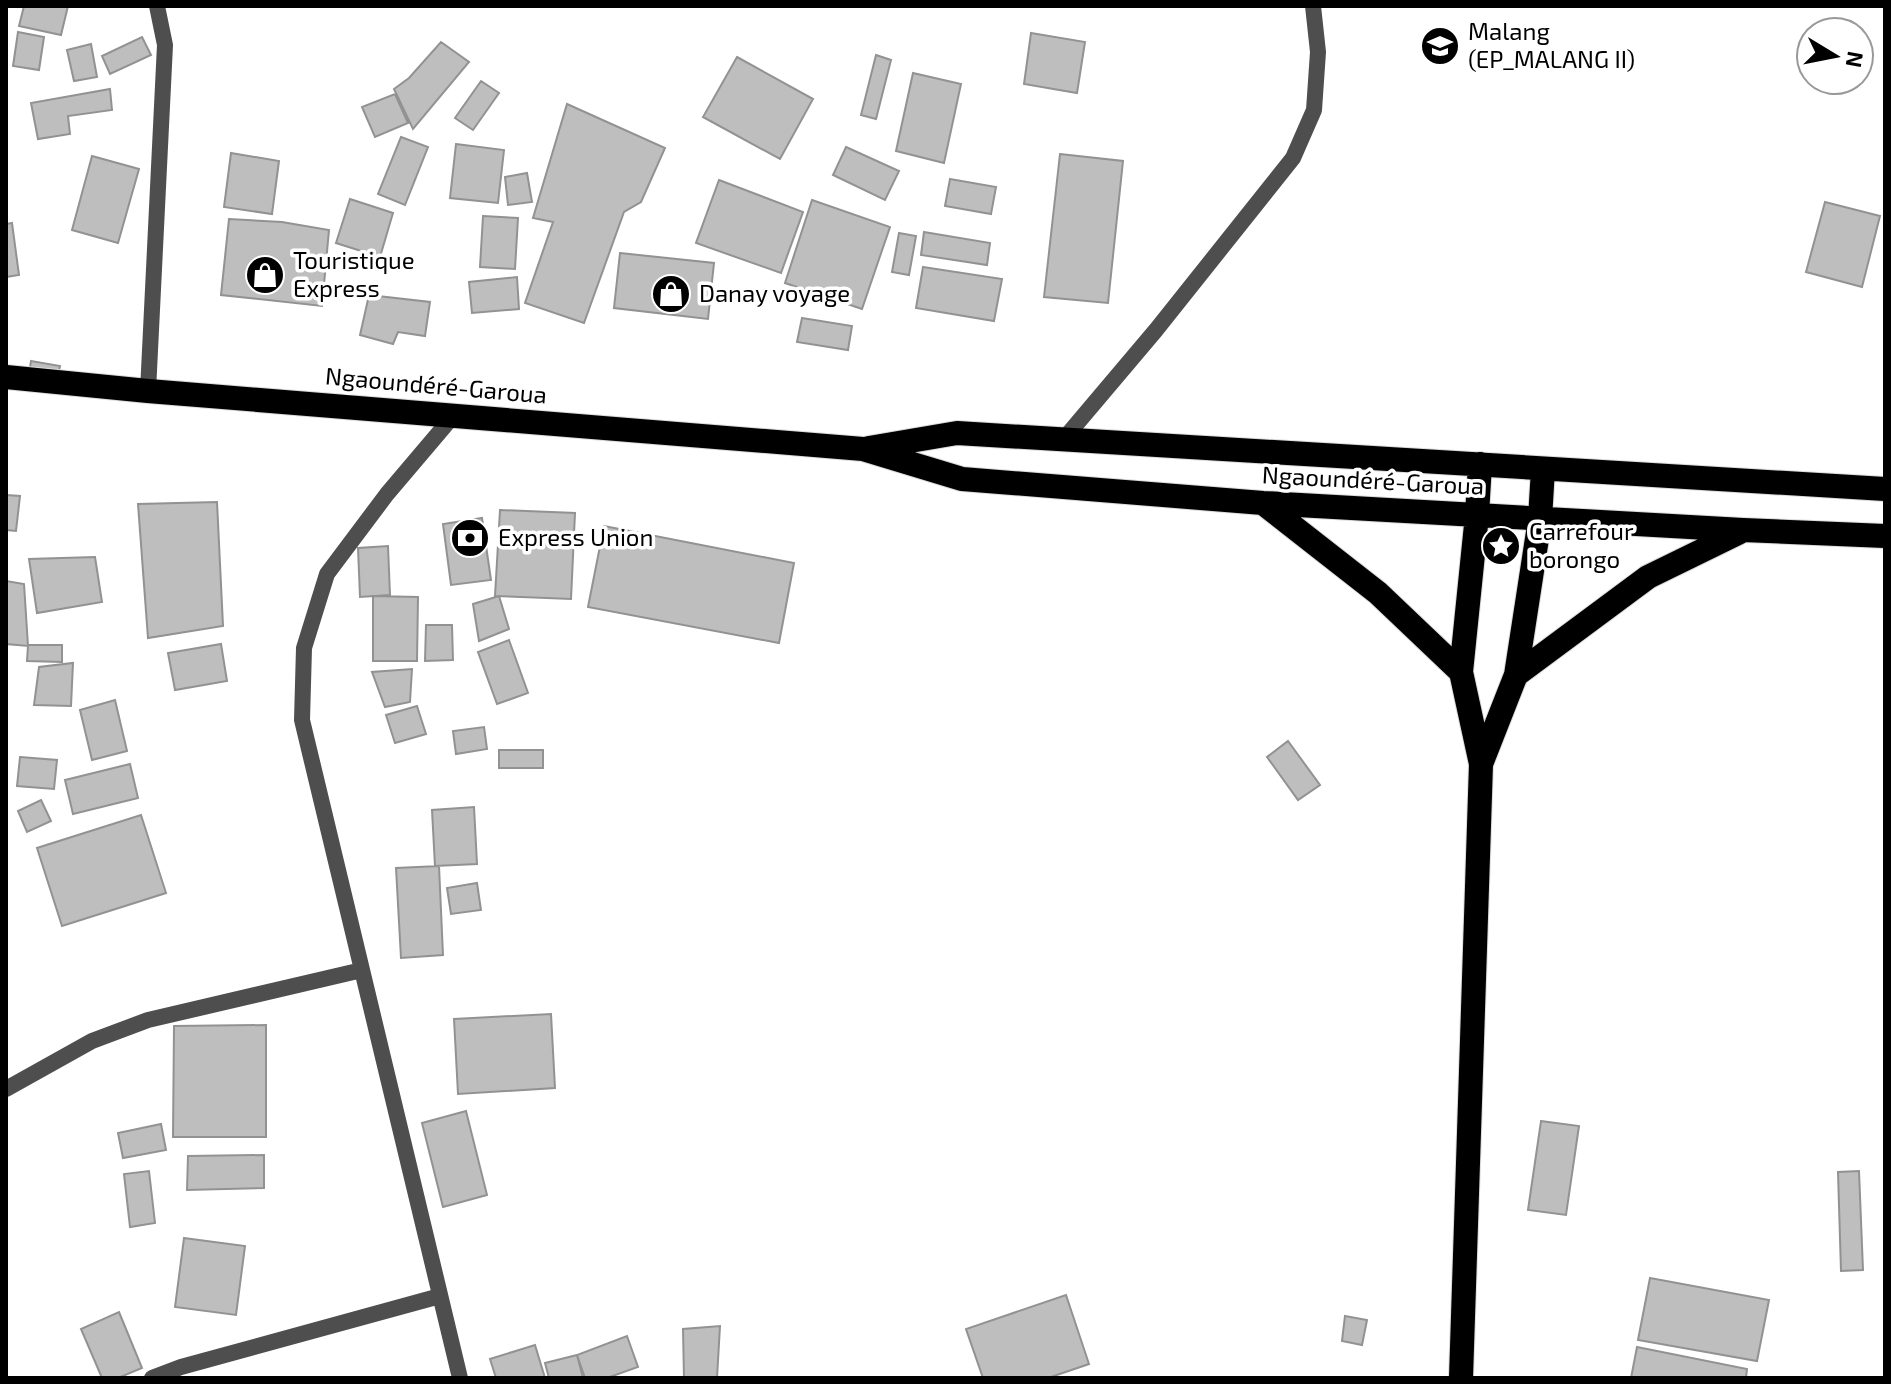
<svg xmlns="http://www.w3.org/2000/svg" width="1891" height="1384" font-family="'Exo 2',sans-serif">
  <rect width="100%" height="100%" fill="#fff"/>
  <path fill="#bebebe" stroke="#929292" stroke-width="2" d="M 24,6 L 68,6 L 61,35 L 19,26 Z
    M 18,32 L 44,37 L 39,70 L 13,66 Z
    M 1031,33 L 1085,42 L 1077,93 L 1024,84 Z
    M 142,37 L 151,55 L 110,74 L 102,56 Z
    M 441,42 L 469,62 L 413,129 L 394,89 L 409,78 Z
    M 91,44 L 97,77 L 74,81 L 67,50 Z
    M 876,55 L 891,60 L 876,119 L 861,115 Z
    M 737,57 L 813,99 L 780,159 L 703,117 Z
    M 913,73 L 961,84 L 944,163 L 896,151 Z
    M 481,81 L 499,93 L 473,130 L 455,118 Z
    M 110,89 L 112,110 L 68,116 L 70,134 L 38,139 L 31,103 Z
    M 395,94 L 408,123 L 375,137 L 362,107 Z
    M 567,104 L 665,148 L 641,202 L 624,212 L 584,323 L 525,303 L 553,222 L 533,218 Z
    M 401,137 L 428,147 L 405,205 L 378,194 Z
    M 456,144 L 504,150 L 498,203 L 450,198 Z
    M 846,147 L 899,171 L 885,200 L 833,175 Z
    M 231,153 L 279,161 L 272,214 L 224,207 Z
    M 1060,154 L 1123,161 L 1108,303 L 1044,297 Z
    M 92,156 L 139,169 L 118,243 L 72,230 Z
    M 527,173 L 532,202 L 508,205 L 505,177 Z
    M 950,179 L 996,187 L 991,214 L 945,206 Z
    M 719,180 L 803,212 L 781,273 L 696,243 Z
    M 350,199 L 393,213 L 380,257 L 336,243 Z
    M 812,200 L 890,227 L 862,309 L 785,283 Z
    M 1825,202 L 1880,216 L 1862,287 L 1806,272 Z
    M 483,216 L 518,218 L 515,269 L 480,267 Z
    M 229,219 L 282,222 L 329,230 L 322,306 L 221,295 Z
    M 12,223 L 19,275 L 6,277 L 6,224 Z
    M 924,232 L 990,243 L 987,265 L 921,255 Z
    M 899,233 L 916,236 L 909,275 L 892,272 Z
    M 620,253 L 714,263 L 708,319 L 614,308 Z
    M 923,267 L 1002,279 L 994,321 L 916,308 Z
    M 517,277 L 519,309 L 472,313 L 469,282 Z
    M 369,295 L 430,302 L 425,336 L 398,332 L 393,344 L 360,335 Z
    M 802,318 L 852,326 L 848,350 L 797,342 Z
    M 31,361 L 60,366 L 57,379 L 29,374 Z
    M 6,495 L 20,496 L 16,531 L 6,530 Z
    M 217,502 L 223,626 L 148,638 L 138,504 Z
    M 500,510 L 575,513 L 571,599 L 495,596 Z
    M 482,518 L 491,580 L 451,585 L 443,524 Z
    M 604,526 L 794,563 L 779,643 L 588,607 Z
    M 388,546 L 390,595 L 360,597 L 358,548 Z
    M 95,557 L 102,602 L 37,613 L 29,559 Z
    M 6,581 L 24,584 L 28,646 L 6,644 Z
    M 373,596 L 418,597 L 417,661 L 373,661 Z
    M 499,596 L 509,629 L 479,641 L 473,604 Z
    M 426,625 L 452,625 L 453,660 L 425,661 Z
    M 509,640 L 528,693 L 497,704 L 478,652 Z
    M 221,644 L 227,681 L 175,690 L 168,653 Z
    M 28,645 L 62,645 L 62,662 L 27,661 Z
    M 73,663 L 71,706 L 34,705 L 39,667 Z
    M 412,669 L 410,702 L 385,707 L 372,672 Z
    M 115,700 L 127,751 L 92,760 L 80,710 Z
    M 417,706 L 426,734 L 395,743 L 386,715 Z
    M 484,727 L 487,749 L 456,754 L 453,731 Z
    M 1288,741 L 1320,785 L 1298,800 L 1267,757 Z
    M 499,750 L 543,750 L 543,768 L 499,768 Z
    M 20,757 L 57,760 L 54,789 L 17,786 Z
    M 130,764 L 138,798 L 73,814 L 65,780 Z
    M 41,800 L 51,821 L 27,832 L 18,811 Z
    M 474,807 L 477,864 L 435,866 L 432,810 Z
    M 141,815 L 166,893 L 62,926 L 37,848 Z
    M 439,866 L 443,955 L 401,958 L 396,868 Z
    M 477,883 L 481,910 L 451,914 L 447,888 Z
    M 551,1014 L 555,1088 L 458,1094 L 454,1019 Z
    M 266,1025 L 266,1137 L 173,1137 L 174,1026 Z
    M 466,1111 L 487,1195 L 443,1207 L 422,1123 Z
    M 1541,1121 L 1579,1126 L 1566,1215 L 1528,1210 Z
    M 161,1124 L 166,1150 L 123,1158 L 118,1133 Z
    M 264,1155 L 264,1188 L 187,1190 L 188,1156 Z
    M 149,1171 L 155,1223 L 130,1227 L 124,1174 Z
    M 1859,1171 L 1863,1270 L 1841,1271 L 1838,1172 Z
    M 184,1238 L 245,1246 L 236,1315 L 175,1307 Z
    M 1650,1278 L 1769,1300 L 1757,1361 L 1638,1340 Z
    M 1066,1295 L 1089,1364 L 1048,1378 L 983,1378 L 966,1329 Z
    M 119,1312 L 142,1368 L 118,1378 L 102,1378 L 81,1329 Z
    M 1345,1316 L 1367,1320 L 1362,1345 L 1342,1341 Z
    M 720,1326 L 717,1378 L 684,1378 L 683,1329 Z
    M 627,1336 L 638,1367 L 607,1378 L 585,1378 L 577,1355 Z
    M 535,1345 L 545,1378 L 496,1378 L 490,1359 Z
    M 1637,1347 L 1747,1369 L 1746,1378 L 1631,1378 Z
    M 577,1355 L 583,1378 L 549,1378 L 545,1363 Z"/>
  <g fill="none" stroke-linecap="round" stroke-linejoin="round">
    <g stroke="#dbdbdb" stroke-width="26">
      <path id="highway" d="M 6,377 L 148,391 L 863,449 L 962,479 L 1263,503 L 1743,530 L 1885,536
        M 869,448 L 957,433 L 1885,489
        M 1263,503 L 1378,593 L 1461,672
        M 1516,675 L 1648,577 L 1738,533
        M 1481,764 L 1516,675 L 1540,519 L 1543,469
        M 1461,1378 L 1481,764 L 1461,672 L 1477,515 L 1480,464"/>
    </g>
    <path stroke="#4e4e4e" stroke-width="16" d="M 148,391 L 165,45 L 157,6
      M 454,415 L 387,494 L 327,574 L 304,648 L 302,720 L 460,1378
      M 1063,440 L 1156,330 L 1293,158 L 1314,110 L 1318,52 L 1313,6
      M 6,1089 L 92,1041 L 148,1020 L 362,970
      M 152,1378 L 181,1367 L 440,1296"/>
    <use href="#highway" stroke="#000" stroke-width="24"/>
  </g>
  <defs>
    <g id="school-disc" transform="scale(2)"><circle r="9.5" fill="#000" stroke="#fff"/><path d="M0-5L7-2L0 1L-7-2ZM-4 1L0 2.5L4 1V4Q0 6-4 4Z" fill="#fff"/></g>
    <g id="shop-disc" transform="scale(2)"><circle r="9.5" fill="#000" stroke="#fff"/><path d="M-5-2.5h2.3a2.7 3.5 0 0 1 5.4 0H5L5.5 6h-11ZM-1.5-2.5h3a1.5 2.3 0 0 0-3 0Z" fill="#fff"/></g>
    <g id="bank-disc" transform="scale(2)"><circle r="9.5" fill="#000" stroke="#fff"/><path d="M-6-4H6V4H-6ZM0-2.3a2.3 2.3 0 1 0 0 4.6a2.3 2.3 0 1 0 0-4.6Z" fill="#fff"/></g>
    <g id="sight-disc" transform="scale(2)"><circle r="9.5" fill="#000" stroke="#fff"/><path d="M0-6L1.8-2.2L6-1.7L2.9 1.2L3.7 5.4L0 3.3L-3.7 5.4L-2.9 1.2L-6-1.7L-1.8-2.2Z" fill="#fff"/></g>
  </defs>
  <g fill-rule="evenodd">
    <use href="#school-disc" x="1440" y="46"/>
    <use href="#shop-disc" x="265" y="275"/>
    <use href="#shop-disc" x="671" y="294"/>
    <use href="#bank-disc" x="470" y="538"/>
    <use href="#sight-disc" x="1501" y="546"/>
  </g>
  <g text-anchor="middle" stroke-width="7" stroke-linejoin="round" paint-order="stroke">
    <g font-size="24" fill="#000" stroke="#fff" text-anchor="start">
      <text x="1468" y="40">Malang<tspan x="1468" dy="28">(EP_MALANG II)</tspan></text>
      <text x="293" y="269">Touristique<tspan x="293" dy="28">Express</tspan></text>
      <text x="699" y="302">Danay voyage</text>
      <text x="1529" y="540">Carrefour<tspan x="1529" dy="28">borongo</tspan></text>
      <text x="498" y="546">Express Union</text>
    </g>
    <g font-size="24" fill="#000" stroke="#fff">
      <text transform="translate(436 386) rotate(5)" y="8">Ngaoundéré-Garoua</text>
      <text transform="translate(1373 481) rotate(3)" y="8">Ngaoundéré-Garoua</text>
    </g>
  </g>
  <rect width="1891" height="1384" fill="none" stroke="#000000" stroke-width="16"/>
  <g transform="translate(1835 56) rotate(100)"><circle r="38" fill="#ffffff" stroke="#999999" stroke-width="2"/>
  <path d="M0-6L14 30L0 20L-14 30Z" fill="#000000"/>
  <text y="-12" font-size="22" font-weight="bold" text-anchor="middle" fill="#000000">N</text>
  </g>
</svg>
